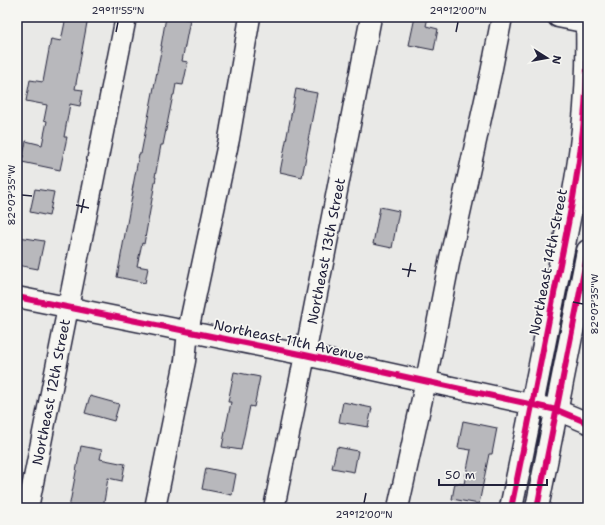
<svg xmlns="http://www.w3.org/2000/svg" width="605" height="525" font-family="'Shantell Sans',sans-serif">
  <rect width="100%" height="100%" fill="#e9e9e7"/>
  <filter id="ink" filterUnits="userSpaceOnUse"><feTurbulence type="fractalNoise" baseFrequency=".025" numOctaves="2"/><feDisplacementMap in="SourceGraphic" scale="8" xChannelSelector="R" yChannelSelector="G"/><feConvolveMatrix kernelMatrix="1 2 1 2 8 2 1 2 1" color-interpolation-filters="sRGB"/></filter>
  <g filter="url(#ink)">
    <path fill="#b8b8bc" stroke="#22223b" d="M 66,17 L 88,17 L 75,89 L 83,90 L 80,106 L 70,104 L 64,137 L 67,137 L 60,170 L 22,162 L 26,141 L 42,145 L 47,121 L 44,120 L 47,105 L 26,101 L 30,80 L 43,82 L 51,39 L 61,41 Z
      M 166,17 L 176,17 L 190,20 L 182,61 L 188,62 L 183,85 L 176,84 L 174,95 L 173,95 L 163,145 L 161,145 L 155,177 L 156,177 L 144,244 L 142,243 L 137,266 L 148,268 L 145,283 L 117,277 L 133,191 L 132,191 L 139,154 L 141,154 L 162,46 L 161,46 Z
      M 415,17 L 428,17 L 426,26 L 438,29 L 434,50 L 409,45 Z
      M 296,89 L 317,93 L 308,140 L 309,141 L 302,177 L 280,172 Z
      M 35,189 L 54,192 L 49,216 L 30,212 Z
      M 380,207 L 399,211 L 392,248 L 373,244 Z
      M 19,237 L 44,241 L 38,269 L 17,265 L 17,245 Z
      M 234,372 L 260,377 L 254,407 L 250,406 L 241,450 L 222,447 L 231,402 L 228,402 Z
      M 90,396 L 119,404 L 114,421 L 85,413 Z
      M 343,402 L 372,408 L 368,427 L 339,422 Z
      M 463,421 L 497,428 L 492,454 L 489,454 L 479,504 L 452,499 L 455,483 L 464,484 L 471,450 L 458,448 Z
      M 81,446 L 102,450 L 100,459 L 125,464 L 122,481 L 108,478 L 103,508 L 69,508 Z
      M 337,447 L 358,451 L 354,472 L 332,468 Z
      M 206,468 L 236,474 L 232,495 L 202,489 Z"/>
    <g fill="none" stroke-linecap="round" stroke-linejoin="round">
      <g stroke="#22223b" stroke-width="23">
        <path id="minor" d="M 558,17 L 588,23
          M 17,297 L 305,355 L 557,410 L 588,423
          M 28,508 L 126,17
          M 155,508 L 185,361 L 188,331 L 229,139 L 250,17
          M 274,508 L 305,355 L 371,17
          M 398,508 L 426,381 L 450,258 L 491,73 L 502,17"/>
      </g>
      <g stroke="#22223b" stroke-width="25">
        <path id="major" d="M 511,508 C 526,437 540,365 554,294 C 565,239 577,185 583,129 C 587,92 588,54 587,17
          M 537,508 L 588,251"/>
      </g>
      <use href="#minor" stroke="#f6f6f2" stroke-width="20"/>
      <use href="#major" stroke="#f6f6f2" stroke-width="22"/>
      <g stroke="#f6f6f2" stroke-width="8">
        <path id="cycleway" d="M 17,297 L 305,355 L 557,410 L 588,423
          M 511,508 C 526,437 540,365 554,294 C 565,239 577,185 583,129 C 587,92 588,54 587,17
          M 537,508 L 588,251"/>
      </g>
      <use href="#cycleway" stroke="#d6006c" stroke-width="6"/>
    </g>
  </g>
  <path fill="none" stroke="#22223b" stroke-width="1.5" d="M 116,32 L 118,22M 456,32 L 458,22M 22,195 L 32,196M 76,205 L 89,208M 81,213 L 84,199M 402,269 L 416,271M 408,277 L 411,263M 573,302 L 583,304M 364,503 L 366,493"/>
  <g text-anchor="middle" stroke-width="3.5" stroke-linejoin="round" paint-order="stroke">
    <g font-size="14" fill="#22223b" stroke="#f6f6f2">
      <text transform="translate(326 251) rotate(-79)" y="5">Northeast 13th Street</text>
      <text transform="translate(548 262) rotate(-79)" y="5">Northeast 14th Street</text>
      <text transform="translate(289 340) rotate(12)" y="5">Northeast 11th Avenue</text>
      <text transform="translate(51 392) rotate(-79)" y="5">Northeast 12th Street</text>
    </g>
  </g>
  <rect width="605" height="525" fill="none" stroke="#f6f6f2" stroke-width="44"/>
  <g transform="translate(547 58) rotate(101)" stroke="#f6f6f2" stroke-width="3" paint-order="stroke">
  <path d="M0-3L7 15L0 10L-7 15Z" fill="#22223b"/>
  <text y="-6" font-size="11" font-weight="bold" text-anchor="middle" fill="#22223b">N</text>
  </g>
  <path d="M439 479v6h108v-6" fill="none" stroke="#22223b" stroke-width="2"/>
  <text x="445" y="479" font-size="12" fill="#22223b" stroke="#f6f6f2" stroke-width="3" paint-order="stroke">50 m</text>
  <rect x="22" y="22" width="561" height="481" fill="none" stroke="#22223b" stroke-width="1.5"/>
  <g font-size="10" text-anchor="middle" fill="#22223b">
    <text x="118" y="14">29°11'55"N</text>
    <text x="458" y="14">29°12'00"N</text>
    <text transform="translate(11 195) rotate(-90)" y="4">82°07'35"W</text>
    <text transform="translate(594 304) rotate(-90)" y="4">82°07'35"W</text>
    <text x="364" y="518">29°12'00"N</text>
  </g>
</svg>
